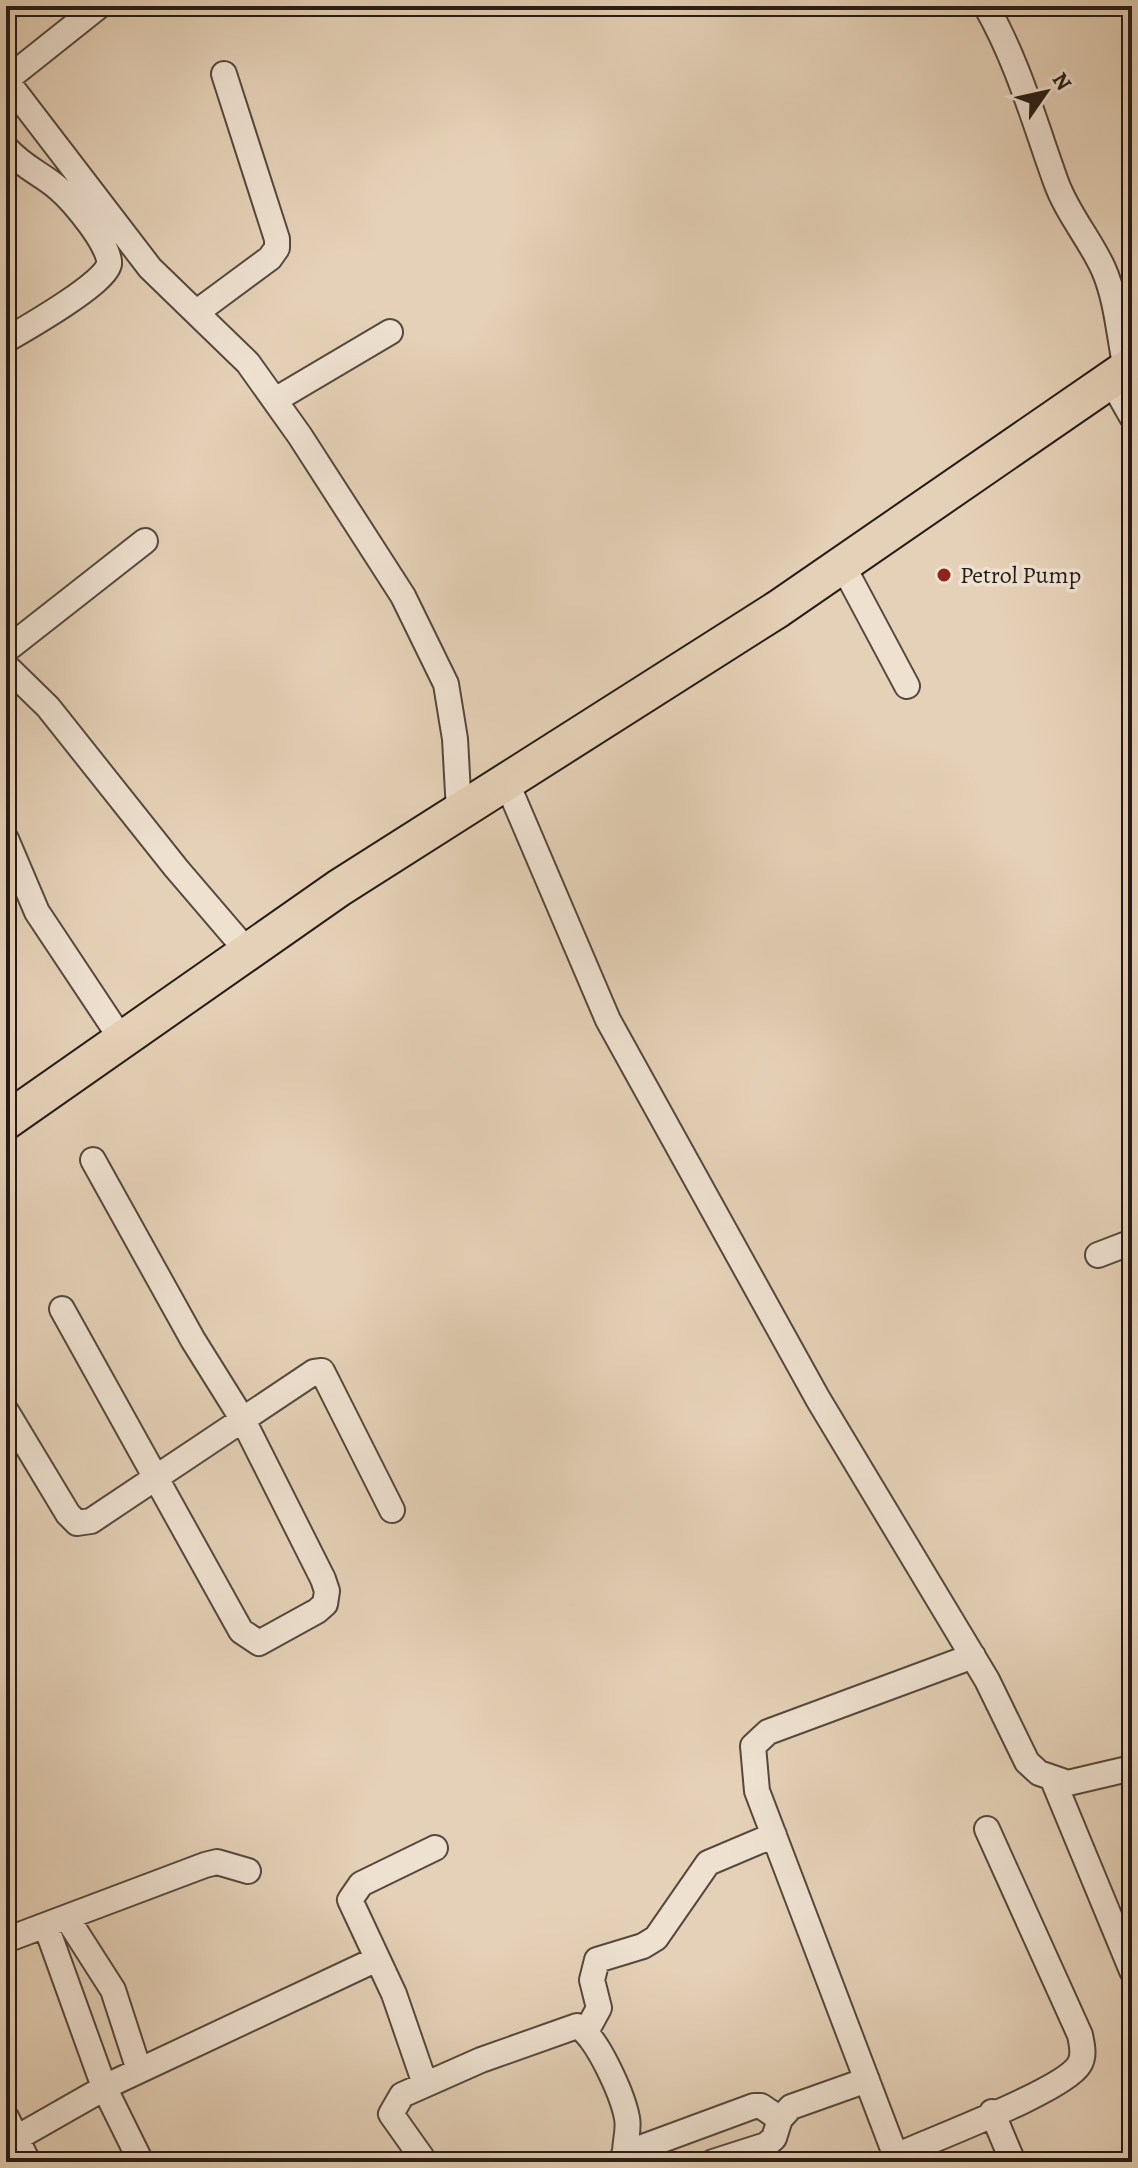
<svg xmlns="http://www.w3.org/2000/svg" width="1138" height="2168" font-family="Alegreya,serif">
  <rect width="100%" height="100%" fill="#e5d1b7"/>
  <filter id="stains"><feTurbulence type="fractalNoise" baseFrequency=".0025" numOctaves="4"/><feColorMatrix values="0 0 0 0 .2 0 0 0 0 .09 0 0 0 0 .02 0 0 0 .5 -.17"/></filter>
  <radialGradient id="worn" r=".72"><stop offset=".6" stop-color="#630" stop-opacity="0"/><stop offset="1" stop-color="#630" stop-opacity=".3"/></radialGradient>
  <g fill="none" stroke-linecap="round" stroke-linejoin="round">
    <g stroke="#56483e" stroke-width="28">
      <path id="minor" d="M 986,6 C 1018,62 1034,121 1056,182 C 1067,213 1089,238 1103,268 C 1117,299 1119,336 1126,369
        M 6,80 L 150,268 L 248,363 L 300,436 L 403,596 L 446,684 L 455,739 L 459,811
        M 6,80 L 99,6
        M 6,148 C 25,169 41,173 59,189 C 73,201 111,246 109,264 C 106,283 25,329 6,340
        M 197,312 L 270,258 L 277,248 L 277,239 L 224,74
        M 1111,380 L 1132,417
        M 275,400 L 390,332
        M 843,566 L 907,686
        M 6,650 L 145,541
        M 6,666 L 48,707 L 176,868 L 247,951
        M 506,781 L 608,1020 L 818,1399 L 987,1680 L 1027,1762 L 1039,1773 L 1068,1783 L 1132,1768
        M 6,839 L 37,912 L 122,1040
        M 1098,1255 L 1132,1242
        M 62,1309 L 241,1631 L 259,1643 L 317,1611 L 325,1604 L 327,1591 L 323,1579 L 243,1420 L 193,1340 L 93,1160
        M 6,1411 L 68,1514 L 77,1523 L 91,1521 L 314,1372 L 322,1371 L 392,1510
        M 1053,1780 L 1132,1971
        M 67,1918 L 113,1990 L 139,2070
        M 46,1926 L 104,2087 L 141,2162
        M 6,1940 L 205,1865 L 217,1862 L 248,1871
        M 587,2030 L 599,2008 L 592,1980 L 597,1960 L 643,1946 L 656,1938 L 708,1863 L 774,1835
        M 425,2084 L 394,1994 L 350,1900 L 361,1884 L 435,1848
        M 992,2112 L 1013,2162
        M 6,2117 L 28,2162
        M 6,2144 L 113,2083 L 377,1959
        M 624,2154 L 754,2106 L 761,2106 L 780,2119
        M 896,2156 C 930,2140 1063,2091 1079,2065 C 1085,2056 1082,2045 1080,2035 L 987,1829
        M 425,2162 L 391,2114 L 402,2095 L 481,2060 L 577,2026 C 596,2034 623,2096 627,2118 C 630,2133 622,2148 626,2162
        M 713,2162 L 766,2145 L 774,2138 L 780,2119 L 791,2107 L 867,2080
        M 898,2162 L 757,1791 L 753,1746 L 768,1732 L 973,1656"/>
    </g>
    <g stroke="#261b15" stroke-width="40">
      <path id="highway" d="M 6,1121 L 339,888 L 778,609 L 1132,365"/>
    </g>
    <use href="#minor" stroke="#eee1d0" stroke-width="24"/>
    <use href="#highway" stroke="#e5d1b7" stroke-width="36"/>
  </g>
  <circle fill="#8f2418" stroke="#eee1d0" stroke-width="3" cx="944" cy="575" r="8"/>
  <g text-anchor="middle" stroke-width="7" stroke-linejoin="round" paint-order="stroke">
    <g font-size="24" fill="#261b15" stroke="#eee1d0" text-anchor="start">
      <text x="960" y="583">Petrol Pump</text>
    </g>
  </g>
  <rect width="1138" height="2168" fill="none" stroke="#e5d1b7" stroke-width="32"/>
  <rect x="8" y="8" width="1122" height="2152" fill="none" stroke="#261b15" stroke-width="4"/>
  <rect x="16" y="16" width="1106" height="2136" fill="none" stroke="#261b15" stroke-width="2"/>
  <g transform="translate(1046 92) rotate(56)" stroke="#eee1d0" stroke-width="6" paint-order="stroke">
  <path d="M0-6L14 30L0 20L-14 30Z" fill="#261b15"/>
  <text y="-12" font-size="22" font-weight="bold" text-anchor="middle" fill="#261b15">N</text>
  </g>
  <rect width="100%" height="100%" filter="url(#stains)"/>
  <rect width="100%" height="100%" fill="url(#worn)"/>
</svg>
